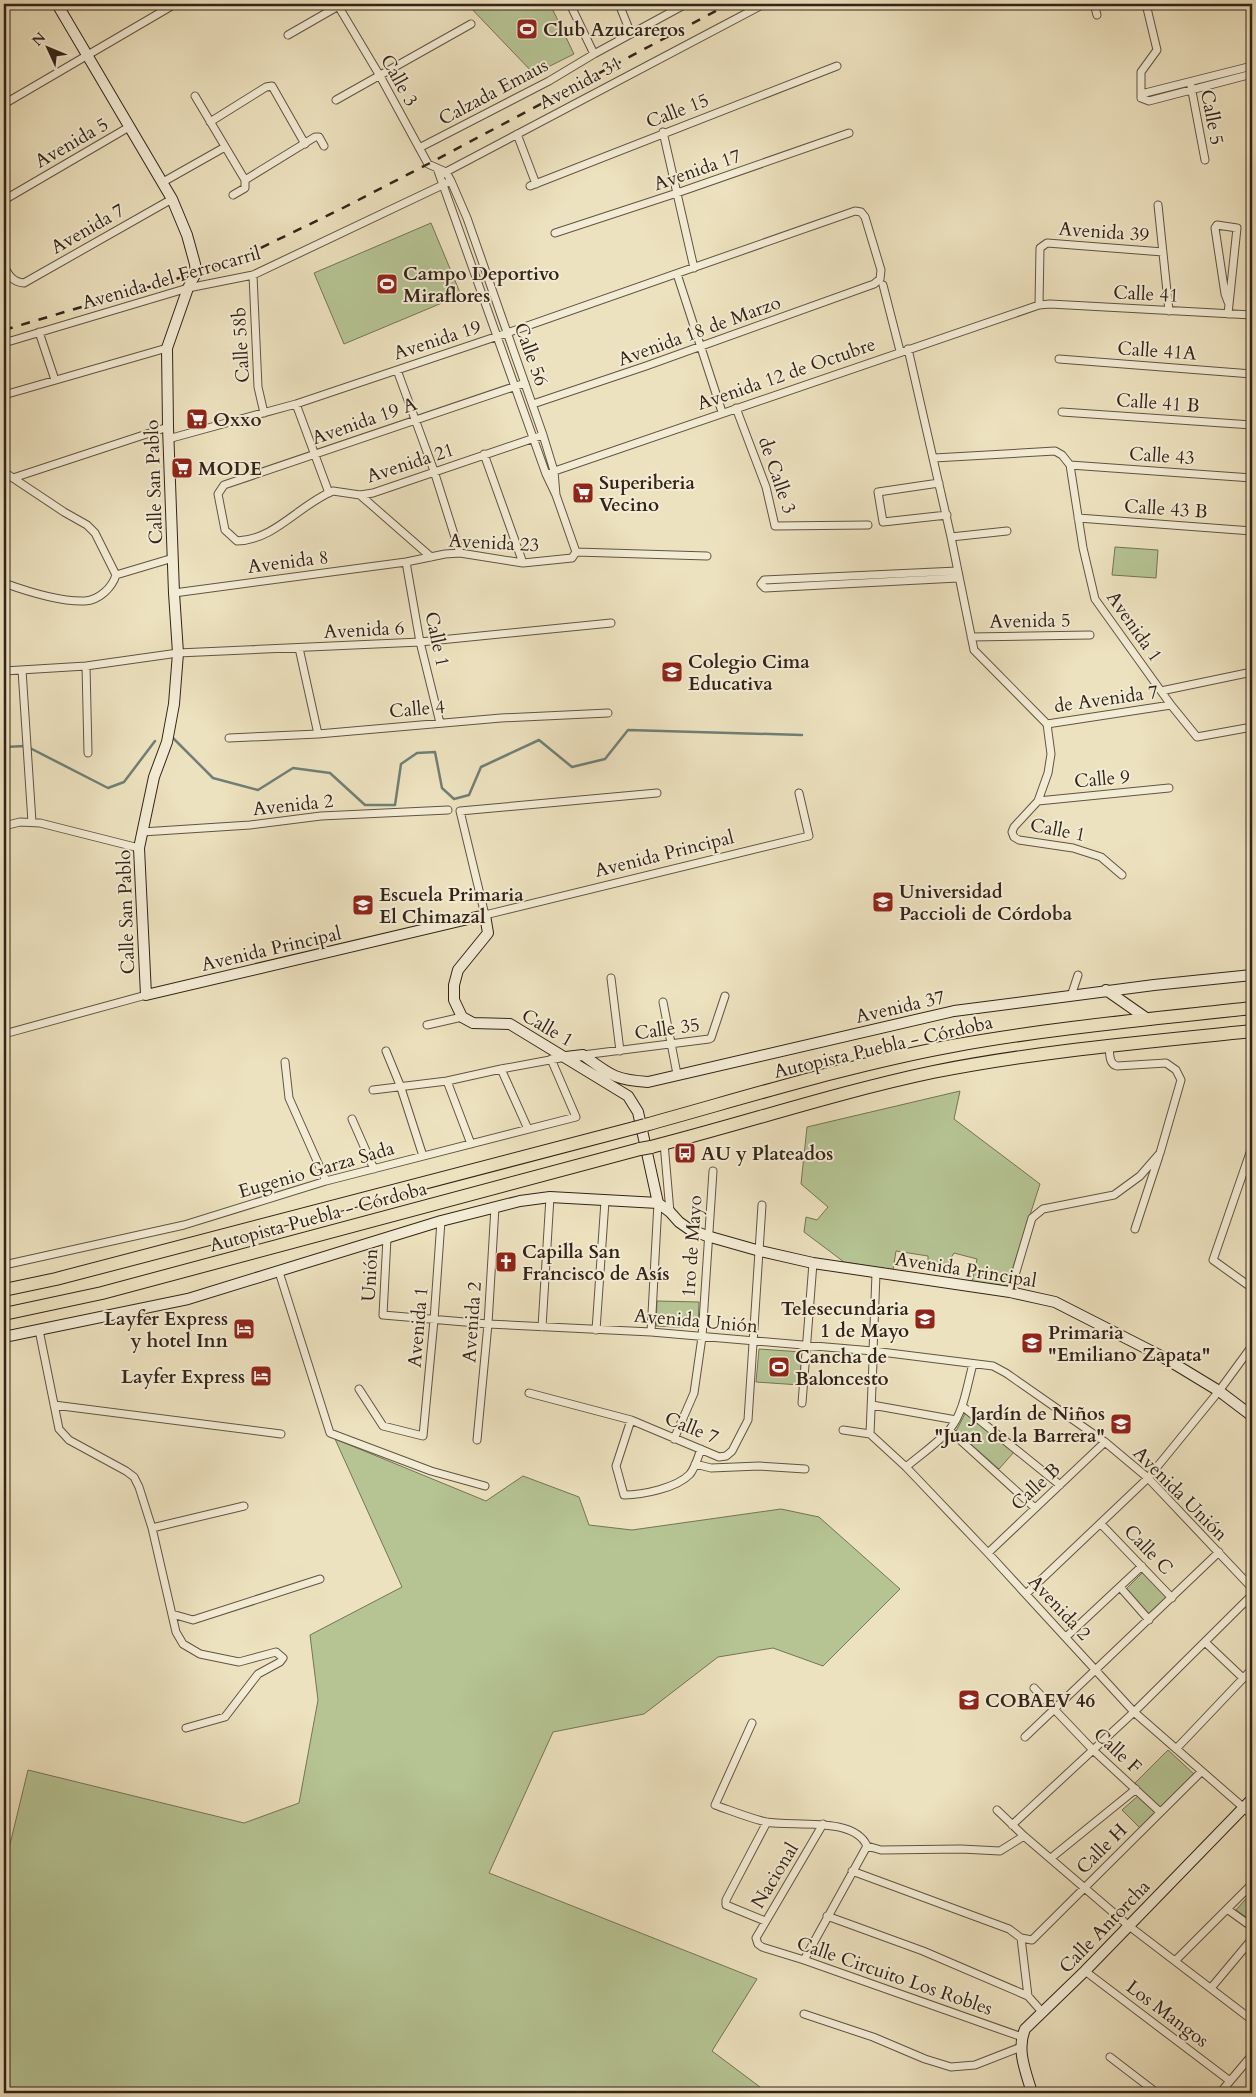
<svg xmlns="http://www.w3.org/2000/svg" width="1256" height="2097" font-family="Cardo,serif">
  <rect width="100%" height="100%" fill="#ede2bf"/>
  <filter id="stains"><feTurbulence type="fractalNoise" baseFrequency=".004" numOctaves="4"/><feColorMatrix values="0 0 0 0 .2 0 0 0 0 .09 0 0 0 0 .02 0 0 0 .5 -.17"/></filter>
  <radialGradient id="worn" r=".72"><stop offset=".6" stop-color="#630" stop-opacity="0"/><stop offset="1" stop-color="#630" stop-opacity=".3"/></radialGradient>
  <path fill="#b6c494" stroke="#747456" d="M 467,4 L 550,4 L 574,54 L 534,74 Z
    M 431,223 L 461,295 L 344,344 L 314,273 Z
    M 1115,547 L 1158,550 L 1156,578 L 1112,575 Z
    M 960,1091 L 954,1119 L 1040,1184 L 1007,1286 L 972,1282 L 977,1259 L 954,1253 L 946,1267 L 928,1263 L 928,1256 L 896,1251 L 893,1270 L 844,1262 L 804,1232 L 806,1217 L 817,1220 L 828,1207 L 801,1184 L 807,1127 Z
    M 657,1301 L 699,1302 L 698,1328 L 656,1326 Z
    M 759,1349 L 802,1352 L 800,1385 L 756,1382 Z
    M 966,1412 L 1014,1452 L 999,1469 L 956,1431 Z
    M 335,1439 L 486,1501 L 523,1476 L 579,1497 L 589,1525 L 632,1530 L 781,1509 L 819,1517 L 900,1589 L 823,1666 L 773,1648 L 718,1657 L 644,1714 L 553,1732 L 489,1873 L 757,1979 L 712,2051 L 768,2093 L 8,2093 L 4,2088 L 4,1869 L 28,1770 L 244,1823 L 299,1803 L 318,1700 L 310,1635 L 402,1587 Z
    M 1143,1572 L 1168,1598 L 1150,1615 L 1125,1590 Z
    M 1168,1750 L 1195,1775 L 1161,1809 L 1135,1783 Z
    M 1139,1795 L 1158,1812 L 1141,1829 L 1122,1810 Z
    M 1251,1893 L 1252,1893 L 1252,1921 L 1236,1910 Z"/>
  <g fill="none" stroke-linecap="round" stroke-linejoin="round">
    <path stroke="#707f76" stroke-width="2.5" d="M 172,737 L 213,778 L 258,790 L 293,768 L 330,773 L 365,805 L 395,805 L 401,764 L 417,753 L 435,752 L 442,788 L 454,799 L 469,795 L 481,767 L 539,740 L 572,767 L 605,759 L 628,730 L 802,735
      M 4,747 L 26,746 L 108,788 L 124,782 L 155,741"/>
    <g stroke="#625342" stroke-width="9">
      <path id="street" d="M 337,4 L 380,76 L 428,164 L 446,172 L 451,181 L 467,218 L 543,435 L 554,471 L 556,495
        M 570,4 L 594,54
        M 619,4 L 631,34
        M 1094,4 L 1097,15
        M 4,8 L 11,4
        M 288,35 L 342,4
        M 1252,66 L 1145,93 L 1141,98 L 1149,101 L 1252,74
        M 1191,86 L 1205,160
        M 195,96 L 245,180 L 245,188 L 233,195
        M 1141,98 L 1141,72 L 1157,50 L 1146,4
        M 336,100 L 471,24
        M 4,104 L 175,4
        M 210,122 L 266,87 L 272,86 L 305,144
        M 663,132 L 694,268
        M 517,134 L 536,184
        M 419,148 L 549,81 L 594,54 L 686,4
        M 437,168 L 546,474 L 556,495 L 576,552
        M 442,174 L 764,4
        M 245,180 L 315,137 L 319,137 L 324,146
        M 163,182 L 225,147
        M 530,186 L 837,66
        M 4,200 L 129,127
        M 1158,205 L 1169,311
        M 555,233 L 677,193 L 849,133
        M 4,266 C 9,275 12,282 24,283 L 172,199
        M 677,274 L 722,412
        M 253,275 L 258,387 L 264,413
        M 883,285 L 900,351
        M 1039,305 L 1040,248 L 1047,243 L 1163,252
        M 1228,314 L 1237,228 L 1217,225 L 1215,228 L 1225,294 L 1228,302
        M 39,332 L 55,380
        M 4,343 L 188,288 L 253,275 L 451,181
        M 908,349 L 951,537 L 974,650 L 1047,724 L 1051,754 L 1048,773 L 1038,801 L 1014,827 L 1012,832 L 1014,837 L 1019,840 L 1073,848 L 1101,857 L 1122,875
        M 1059,359 L 1252,374
        M 397,370 L 434,471 L 460,553
        M 525,383 L 224,485 L 218,494 L 225,530 L 237,541 C 275,540 300,504 333,491 L 360,495 L 373,493 L 543,435
        M 4,395 L 167,348
        M 296,404 L 329,493
        M 736,408 L 766,487 L 775,526 L 868,525
        M 1062,412 L 1252,425
        M 168,439 L 296,404 L 507,333 L 855,211 L 861,212 L 865,217 L 881,270 L 880,279 L 874,284 L 646,366 L 533,404
        M 484,454 L 523,563
        M 934,458 L 1055,451 L 1062,455 L 1070,465 L 1083,548 L 1095,599 L 1171,705 L 1197,737 L 1252,727
        M 1070,465 L 1252,478
        M 4,472 L 64,512 L 87,525 L 95,533 L 116,575 C 112,588 99,600 85,601 C 61,602 26,591 4,583
        M 546,474 L 1039,305 L 1050,304 L 1252,315
        M 13,478 L 168,427
        M 939,483 L 878,492 L 883,522 L 947,515
        M 360,495 L 431,557
        M 1078,518 L 1252,531
        M 951,537 L 1007,531
        M 576,552 L 707,556
        M 406,562 L 420,642 L 440,723
        M 957,571 L 764,580 L 761,584 L 765,588 L 958,578
        M 116,575 L 173,558
        M 174,593 L 406,562 L 445,554 L 460,553 L 523,563 L 572,558 L 576,552
        M 971,637 L 1090,635
        M 299,648 L 318,734
        M 86,666 L 88,753
        M 22,670 L 32,822
        M 4,671 L 86,666 L 178,653 L 420,642 L 611,623
        M 1161,691 L 1252,672
        M 1047,724 L 1171,705
        M 229,738 L 318,734 L 501,718 L 608,713
        M 657,793 L 460,811 L 485,915 L 809,836 L 799,793
        M 1038,801 L 1169,788
        M 4,826 L 20,822 L 40,823 L 139,848
        M 142,832 L 250,825 L 321,816 L 448,810
        M 611,978 L 620,1051
        M 1071,996 L 1078,975
        M 663,1002 L 677,1074
        M 427,1025 L 462,1017
        M 4,1034 L 146,995
        M 386,1051 L 400,1085 L 423,1156
        M 583,1055 L 709,1039 L 711,1038 L 725,996
        M 285,1062 L 289,1098 L 326,1181
        M 501,1069 L 528,1129
        M 447,1081 L 471,1144
        M 373,1090 L 447,1081 L 501,1069 L 566,1057
        M 352,1119 L 374,1169
        M 664,1143 L 670,1212
        M 1252,1147 L 1213,1260 L 1252,1288
        M 1135,1229 L 1159,1156
        M 387,1238 L 383,1315 L 488,1324 L 651,1332 L 873,1351 L 993,1366 L 1006,1373 L 1105,1442 L 1148,1478 L 1252,1588
        M 4,1265 L 184,1225 L 326,1181 L 576,1117 L 551,1059
        M 279,1272 L 330,1433 L 431,1471 L 485,1486
        M 1010,1292 L 1032,1218 L 1043,1209 L 1114,1195 L 1140,1176 L 1160,1153 L 1181,1080 L 1176,1070 L 1166,1063 L 1117,1066 C 1109,1064 1110,1055 1109,1047
        M 542,1327 L 550,1197
        M 39,1330 L 59,1429 L 69,1440 L 126,1471 L 134,1477 L 139,1487 L 152,1528 L 176,1632 L 183,1644 L 200,1654 L 239,1662 L 276,1652 L 283,1658 L 280,1662 L 258,1674 L 225,1717 L 186,1728
        M 596,1330 L 605,1201
        M 651,1332 L 658,1203
        M 873,1351 L 876,1274
        M 359,1389 L 383,1426 L 423,1436 L 434,1320 L 441,1221
        M 529,1393 L 631,1420 L 719,1457 L 726,1456 L 732,1451 L 748,1420 L 762,1205
        M 802,1403 L 813,1263
        M 54,1405 L 281,1434
        M 872,1405 L 956,1420
        M 962,1406 L 1060,1485
        M 631,1420 L 616,1466 L 624,1495 C 642,1495 677,1488 690,1474 C 695,1468 698,1457 701,1449
        M 843,1430 L 870,1434 L 906,1467 L 988,1553 L 1134,1712 L 1252,1815
        M 949,1430 L 1035,1508
        M 870,1434 L 873,1362
        M 674,1439 L 694,1393 L 702,1337 L 713,1171
        M 477,1440 L 488,1324 L 495,1207
        M 695,1464 L 711,1468 L 759,1466 L 805,1469
        M 906,1467 C 920,1455 938,1443 950,1429 C 964,1412 967,1385 973,1364
        M 1101,1524 L 1172,1598
        M 152,1528 L 244,1506
        M 988,1553 L 1105,1442
        M 1120,1587 L 1149,1620
        M 1026,1594 L 1148,1478 L 1219,1391 L 1252,1346
        M 172,1614 L 193,1620 L 320,1579
        M 1066,1637 L 1142,1566
        M 1205,1642 L 1243,1678
        M 1034,1688 L 1093,1750 L 1160,1812
        M 752,1723 L 715,1805 C 732,1811 749,1818 766,1822 C 792,1827 854,1816 867,1846 L 881,1850 L 961,1849 L 1000,1851 L 1024,1836
        M 1025,1737 L 1219,1552
        M 1176,1749 L 1252,1669
        M 997,1810 L 1024,1836 L 1129,1926 L 1252,2020
        M 823,1824 L 756,1938 L 758,1944 L 762,1947 L 804,1960 L 1022,2037
        M 1012,1825 L 1134,1712 L 1252,1595
        M 1051,1858 L 1136,1789
        M 852,1871 L 1009,1929 L 1021,1938 L 1032,1940 L 1201,1772
        M 1227,1909 L 1252,1927
        M 827,1916 L 923,1951 L 1028,1996 L 1043,2013
        M 765,1921 L 726,1905 L 726,1900 L 767,1822
        M 1021,1938 L 1028,1996
        M 804,1960 L 867,1846
        M 1175,1961 L 1252,1884
        M 1085,1971 L 1230,2081
        M 1211,1988 L 1252,1939
        M 804,2014 L 873,2037 L 925,2059 L 951,2067 L 975,2065 L 1021,2047
        M 1110,2057 L 1157,2093
        M 1220,2093 L 1252,2055"/>
    </g>
    <g stroke="#332318" stroke-width="12">
      <path id="secondary" d="M 57,4 L 172,199 L 187,235 L 195,264 L 196,273 L 188,288 L 167,348 L 168,427 L 174,593 L 178,653 L 174,704 L 167,742 L 154,777 L 139,848 L 146,995 L 485,915 L 488,933 L 458,970 L 454,985 L 454,1000 L 462,1017 L 473,1023 L 510,1024 L 628,1096 L 638,1112 L 658,1203
        M 1106,990 L 1149,1020
        M 566,1057 L 583,1055 C 609,1074 614,1080 648,1082 L 954,1011 L 1154,985 L 1252,975
        M 658,1203 L 670,1212 L 679,1222 L 689,1229 L 707,1236 L 760,1251 L 813,1263 L 1010,1292 L 1055,1302 L 1163,1357 L 1219,1391 L 1252,1416
        M 4,1337 L 188,1299 L 441,1221 L 520,1201 L 550,1197 L 658,1203
        M 1032,2093 C 1026,2072 1016,2050 1025,2029 L 1085,1971 L 1252,1799"/>
    </g>
    <g stroke="#332318" stroke-width="14">
      <path id="highway" d="M 645,1125 C 747,1097 849,1065 952,1046 C 1051,1028 1152,1019 1252,1008
        M 651,1147 C 745,1123 838,1092 933,1072 C 1038,1051 1146,1042 1252,1031
        M 4,1290 L 56,1279 L 634,1128
        M 4,1314 L 102,1293 L 640,1149"/>
    </g>
    <use href="#street" stroke="#f3ecd5" stroke-width="7"/>
    <use href="#secondary" stroke="#f3ecd5" stroke-width="10"/>
    <use href="#highway" stroke="#ede2bf" stroke-width="12"/>
    <path stroke="#332318" stroke-width="2.5" stroke-dasharray="9 9" stroke-linecap="butt" d="M 4,330 L 196,273 L 246,255 L 339,210 L 428,164 L 729,4"/>
    <g stroke="#332318" stroke-width="14" stroke-linecap="butt">
      <path id="highway-bridge" d="M 634,1128 L 645,1125
        M 640,1149 L 651,1147"/>
    </g>
    <use href="#highway-bridge" stroke="#ede2bf" stroke-width="12"/>
  </g>
  <defs>
    <g id="stadium-square" transform="scale(1.125)"><rect x="-9" y="-9" width="18" height="18" rx="4" fill="#8f2418" stroke="#f3ecd5"/><path d="M0-5a6.5 5 0 1 0 0 10a6.5 5 0 1 0 0-10ZM-3.5-1.8h7v3.6h-7Z" fill="#fff"/></g>
    <g id="supermarket-square" transform="scale(1.125)"><rect x="-9" y="-9" width="18" height="18" rx="4" fill="#8f2418" stroke="#f3ecd5"/><path d="M-6-5.5h2.5l.6 2H6L4.5 2H-2.5L-4.4-4H-6ZM-1.5 3.2a1.3 1.3 0 1 0 .1 0ZM3 3.2a1.3 1.3 0 1 0 .1 0Z" fill="#fff"/></g>
    <g id="school-square" transform="scale(1.125)"><rect x="-9" y="-9" width="18" height="18" rx="4" fill="#8f2418" stroke="#f3ecd5"/><path d="M0-5L7-2L0 1L-7-2ZM-4 1L0 2.5L4 1V4Q0 6-4 4Z" fill="#fff"/></g>
    <g id="university-square" transform="scale(1.125)"><rect x="-9" y="-9" width="18" height="18" rx="4" fill="#8f2418" stroke="#f3ecd5"/><path d="M0-5L7-2L0 1L-7-2ZM-4 1L0 2.5L4 1V4Q0 6-4 4Z" fill="#fff"/></g>
    <g id="bus-square" transform="scale(1.125)"><rect x="-9" y="-9" width="18" height="18" rx="4" fill="#8f2418" stroke="#f3ecd5"/><path d="M-5-6H5V4H4V6H2V4H-2V6H-4V4H-5ZM-3.5-4V0h7V-4ZM-3.5 1.2v1.5H-2V1.2ZM2 1.2v1.5H3.5V1.2Z" fill="#fff"/></g>
    <g id="church-square" transform="scale(1.125)"><rect x="-9" y="-9" width="18" height="18" rx="4" fill="#8f2418" stroke="#f3ecd5"/><path d="M-1.2-6h2.4v3.5h3.3v2.4h-3.3V6h-2.4V-.1h-3.3v-2.4h3.3Z" fill="#fff"/></g>
    <g id="hotel-square" transform="scale(1.125)"><rect x="-9" y="-9" width="18" height="18" rx="4" fill="#8f2418" stroke="#f3ecd5"/><path d="M-6-4.5h1.5V1H6V5H4.5V3h-9V5H-6ZM-4 0a1.8 1.8 0 1 1 3.6 0ZM.5 0V-2.5h3Q6-2.5 6 0Z" fill="#fff"/></g>
  </defs>
  <g fill-rule="evenodd">
    <use href="#stadium-square" x="527" y="29"/>
    <use href="#stadium-square" x="387" y="284"/>
    <use href="#supermarket-square" x="197" y="419"/>
    <use href="#supermarket-square" x="182" y="468"/>
    <use href="#supermarket-square" x="583" y="493"/>
    <use href="#school-square" x="672" y="672"/>
    <use href="#university-square" x="883" y="902"/>
    <use href="#school-square" x="363" y="905"/>
    <use href="#bus-square" x="685" y="1153"/>
    <use href="#church-square" x="506" y="1262"/>
    <use href="#school-square" x="925" y="1319"/>
    <use href="#hotel-square" x="244" y="1329"/>
    <use href="#school-square" x="1032" y="1343"/>
    <use href="#stadium-square" x="779" y="1367"/>
    <use href="#hotel-square" x="261" y="1376"/>
    <use href="#school-square" x="1121" y="1424"/>
    <use href="#school-square" x="969" y="1700"/>
  </g>
  <g text-anchor="middle" stroke-width="4" stroke-linejoin="round" paint-order="stroke">
    <g font-size="19" font-weight="bold" fill="#332318" stroke="#f3ecd5" text-anchor="start">
      <text x="543" y="36">Club Azucareros</text>
      <text x="403" y="280">Campo Deportivo<tspan x="403" dy="22">Miraflores</tspan></text>
      <text x="213" y="426">Oxxo</text>
      <text x="198" y="475">MODE</text>
      <text x="599" y="489">Superiberia<tspan x="599" dy="22">Vecino</tspan></text>
      <text x="688" y="668">Colegio Cima<tspan x="688" dy="22">Educativa</tspan></text>
      <text x="899" y="898">Universidad<tspan x="899" dy="22">Paccioli de Córdoba</tspan></text>
      <text x="379" y="901">Escuela Primaria<tspan x="379" dy="22">El Chimazal</tspan></text>
      <text x="701" y="1160">AU y Plateados</text>
      <text x="522" y="1258">Capilla San<tspan x="522" dy="22">Francisco de Asís</tspan></text>
      <text x="909" y="1315" text-anchor="end">Telesecundaria<tspan x="909" dy="22">1 de Mayo</tspan></text>
      <text x="228" y="1325" text-anchor="end">Layfer Express<tspan x="228" dy="22">y hotel Inn</tspan></text>
      <text x="1048" y="1339">Primaria<tspan x="1048" dy="22">"Emiliano Zapata"</tspan></text>
      <text x="795" y="1363">Cancha de<tspan x="795" dy="22">Baloncesto</tspan></text>
      <text x="245" y="1383" text-anchor="end">Layfer Express</text>
      <text x="1105" y="1420" text-anchor="end">Jardín de Niños<tspan x="1105" dy="22">"Juan de la Barrera"</tspan></text>
      <text x="985" y="1707">COBAEV 46</text>
    </g>
    <g font-size="19" fill="#332318" stroke="#f3ecd5">
      <text transform="translate(400 80) rotate(61)" y="7">Calle 3</text>
      <text transform="translate(580 82) rotate(-28)" y="7">Avenida 31</text>
      <text transform="translate(493 91) rotate(-28)" y="7">Calzada Emaus</text>
      <text transform="translate(677 110) rotate(-21)" y="7">Calle 15</text>
      <text transform="translate(1213 117) rotate(79)" y="7">Calle 5</text>
      <text transform="translate(71 142) rotate(-30)" y="7">Avenida 5</text>
      <text transform="translate(697 169) rotate(-19)" y="7">Avenida 17</text>
      <text transform="translate(87 228) rotate(-30)" y="7">Avenida 7</text>
      <text transform="translate(1104 231) rotate(4)" y="7">Avenida 39</text>
      <text transform="translate(171 277) rotate(-16)" y="7">Avenida del Ferrocarril</text>
      <text transform="translate(1146 293) rotate(3)" y="7">Calle 41</text>
      <text transform="translate(699 330) rotate(-20)" y="7">Avenida 18 de Marzo</text>
      <text transform="translate(437 339) rotate(-18)" y="7">Avenida 19</text>
      <text transform="translate(240 345) rotate(-93)" y="7">Calle 58b</text>
      <text transform="translate(1157 350) rotate(4)" y="7">Calle 41A</text>
      <text transform="translate(532 354) rotate(70)" y="7">Calle 56</text>
      <text transform="translate(786 373) rotate(-19)" y="7">Avenida 12 de Octubre</text>
      <text transform="translate(1158 402) rotate(4)" y="7">Calle 41 B</text>
      <text transform="translate(364 420) rotate(-19)" y="7">Avenida 19 A</text>
      <text transform="translate(1162 455) rotate(4)" y="7">Calle 43</text>
      <text transform="translate(410 462) rotate(-18)" y="7">Avenida 21</text>
      <text transform="translate(778 475) rotate(71)" y="7">de Calle 3</text>
      <text transform="translate(153 482) rotate(-92)" y="7">Calle San Pablo</text>
      <text transform="translate(1166 508) rotate(4)" y="7">Calle 43 B</text>
      <text transform="translate(494 542) rotate(3)" y="7">Avenida 23</text>
      <text transform="translate(288 561) rotate(-7)" y="7">Avenida 8</text>
      <text transform="translate(1030 620) rotate(-1)" y="7">Avenida 5</text>
      <text transform="translate(1135 626) rotate(55)" y="7">Avenida 1</text>
      <text transform="translate(364 629) rotate(-3)" y="7">Avenida 6</text>
      <text transform="translate(438 639) rotate(78)" y="7">Calle 1</text>
      <text transform="translate(1106 698) rotate(-8)" y="7">de Avenida 7</text>
      <text transform="translate(417 708) rotate(-5)" y="7">Calle 4</text>
      <text transform="translate(1102 778) rotate(-5)" y="7">Calle 9</text>
      <text transform="translate(293 804) rotate(-6)" y="7">Avenida 2</text>
      <text transform="translate(1058 829) rotate(11)" y="7">Calle 1</text>
      <text transform="translate(664 853) rotate(-14)" y="7">Avenida Principal</text>
      <text transform="translate(125 912) rotate(-92)" y="7">Calle San Pablo</text>
      <text transform="translate(271 948) rotate(-13)" y="7">Avenida Principal</text>
      <text transform="translate(900 1006) rotate(-13)" y="7">Avenida 37</text>
      <text transform="translate(548 1027) rotate(30)" y="7">Calle 1</text>
      <text transform="translate(667 1028) rotate(-8)" y="7">Calle 35</text>
      <text transform="translate(883 1046) rotate(-13)" y="7">Autopista Puebla - Córdoba</text>
      <text transform="translate(316 1169) rotate(-16)" y="7">Eugenio Garza Sada</text>
      <text transform="translate(318 1216) rotate(-15)" y="7">Autopista Puebla - Córdoba</text>
      <text transform="translate(691 1246) rotate(-86)" y="7">1ro de Mayo</text>
      <text transform="translate(966 1269) rotate(9)" y="7">Avenida Principal</text>
      <text transform="translate(369 1275) rotate(-87)" y="7">Unión</text>
      <text transform="translate(696 1320) rotate(5)" y="7">Avenida Unión</text>
      <text transform="translate(471 1322) rotate(-86)" y="7">Avenida 2</text>
      <text transform="translate(417 1327) rotate(-85)" y="7">Avenida 1</text>
      <text transform="translate(692 1427) rotate(22)" y="7">Calle 7</text>
      <text transform="translate(1035 1486) rotate(-43)" y="7">Calle B</text>
      <text transform="translate(1181 1493) rotate(45)" y="7">Avenida Unión</text>
      <text transform="translate(1149 1549) rotate(46)" y="7">Calle C</text>
      <text transform="translate(1060 1607) rotate(47)" y="7">Avenida 2</text>
      <text transform="translate(1118 1750) rotate(43)" y="7">Calle F</text>
      <text transform="translate(1101 1848) rotate(-45)" y="7">Calle H</text>
      <text transform="translate(774 1875) rotate(-59)" y="7">Nacional</text>
      <text transform="translate(1104 1926) rotate(-46)" y="7">Calle Antorcha</text>
      <text transform="translate(895 1975) rotate(19)" y="7">Calle Circuito Los Robles</text>
      <text transform="translate(1168 2013) rotate(37)" y="7">Los Mangos</text>
    </g>
  </g>
  <rect width="1256" height="2097" fill="none" stroke="#ede2bf" stroke-width="20"/>
  <rect x="5" y="5" width="1246" height="2087" fill="none" stroke="#332318" stroke-width="2.5"/>
  <rect x="10" y="10" width="1236" height="2077" fill="none" stroke="#332318"/>
  <g transform="translate(48 48) rotate(314)" stroke="#f3ecd5" stroke-width="4" paint-order="stroke">
  <path d="M0-4L9 19L0 12L-9 19Z" fill="#332318"/>
  <text y="-8" font-size="14" font-weight="bold" text-anchor="middle" fill="#332318">N</text>
  </g>
  <rect width="100%" height="100%" filter="url(#stains)"/>
  <rect width="100%" height="100%" fill="url(#worn)"/>
</svg>
